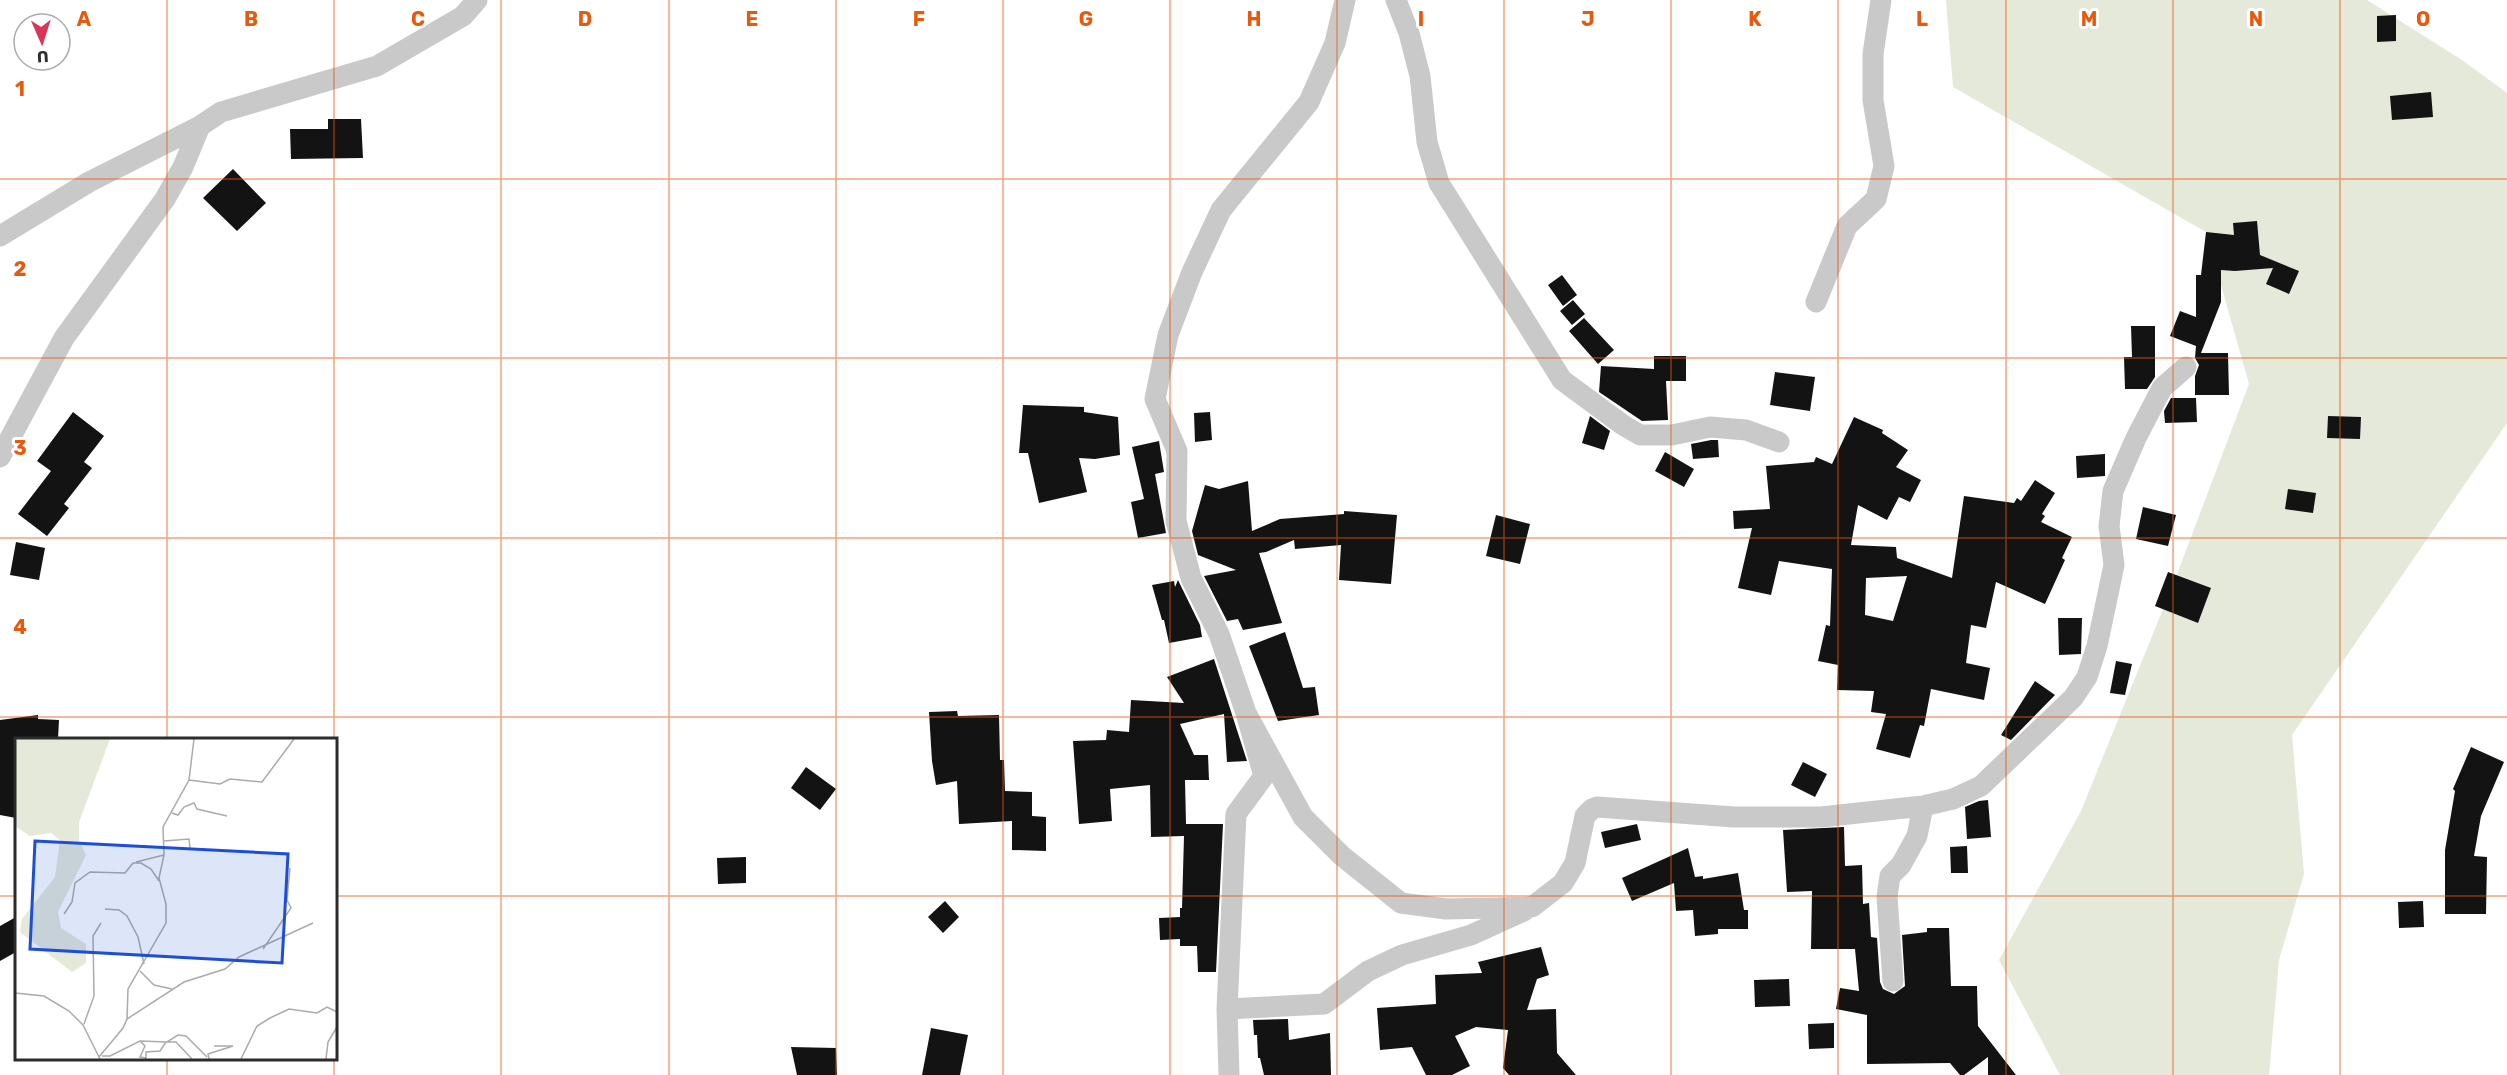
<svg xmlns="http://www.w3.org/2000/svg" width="2507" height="1075" font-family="Rubik,sans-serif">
  <rect width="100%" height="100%" fill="#fff"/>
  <path fill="#e4e9d9" d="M 1946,0 L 2367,0 L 2462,60 L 2507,93 L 2507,423 L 2292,735 L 2304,874 L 2279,960 L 2269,1075 L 2060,1075 L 1999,960 L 2081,811 L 2174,582 L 2249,384 L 2206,232 L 1953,87 Z"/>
  <path fill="#131313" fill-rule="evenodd" d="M 2396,15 L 2396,41 L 2377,42 L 2377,16 Z
    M 2431,92 L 2433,117 L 2392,120 L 2390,96 Z
    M 328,119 L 361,119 L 363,158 L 291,159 L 290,129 L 328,129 Z
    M 233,169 L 266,203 L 237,231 L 203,198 Z
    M 2257,221 L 2260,255 L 2299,271 L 2289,294 L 2266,284 L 2273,268 L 2235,271 L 2221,270 L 2221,302 L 2201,353 L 2228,353 L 2229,395 L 2195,395 L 2195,376 L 2199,365 L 2195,358 L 2196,346 L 2170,336 L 2180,311 L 2196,317 L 2196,275 L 2201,275 L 2206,232 L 2234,235 L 2233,223 Z
    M 1562,275 L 1577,295 L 1563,306 L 1548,285 Z
    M 1573,300 L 1585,314 L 1572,325 L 1560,311 Z
    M 1584,318 L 1614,350 L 1598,364 L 1569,331 Z
    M 2131,326 L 2155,326 L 2155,377 L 2147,389 L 2125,389 L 2124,357 L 2132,357 Z
    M 1654,356 L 1686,356 L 1686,381 L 1666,381 L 1668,420 L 1642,421 L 1599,392 L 1601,366 L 1654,369 Z
    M 1775,372 L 1815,377 L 1810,411 L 1770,405 Z
    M 2171,398 L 2196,398 L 2197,422 L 2165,423 L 2164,411 Z
    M 1023,405 L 1084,407 L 1084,412 L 1118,417 L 1120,455 L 1095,459 L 1079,458 L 1087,492 L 1039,503 L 1028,453 L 1019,453 Z
    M 73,412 L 104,436 L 84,462 L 92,468 L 64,504 L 69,508 L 47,536 L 18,514 L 51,471 L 37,461 Z
    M 1210,412 L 1212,440 L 1195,442 L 1194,413 Z
    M 1590,416 L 1610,431 L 1604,450 L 1582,443 Z
    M 2328,416 L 2361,417 L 2360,439 L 2327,438 Z
    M 1854,417 L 1883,430 L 1882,433 L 1908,450 L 1896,467 L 1921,480 L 1910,502 L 1899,497 L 1887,520 L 1858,505 L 1851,545 L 1896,547 L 1897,558 L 1952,578 L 1964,496 L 2014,503 L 2017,498 L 2021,501 L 2035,480 L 2055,493 L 2042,514 L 2045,516 L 2041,522 L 2072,537 L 2062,558 L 2065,560 L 2045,604 L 1996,582 L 1986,628 L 1971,625 L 1966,663 L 1990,668 L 1984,700 L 1931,689 L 1924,726 L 1920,725 L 1910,758 L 1876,749 L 1886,714 L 1871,712 L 1874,691 L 1837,690 L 1838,665 L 1818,661 L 1826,625 L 1830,626 L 1832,569 L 1779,561 L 1771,595 L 1738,588 L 1752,528 L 1734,529 L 1733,511 L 1770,509 L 1766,466 L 1814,462 L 1816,457 L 1832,464 ZM 1907,576 L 1893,621 L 1865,615 L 1866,578 Z
    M 1711,440 L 1718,440 L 1719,457 L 1693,459 L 1691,444 Z
    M 1159,441 L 1164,472 L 1155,474 L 1166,533 L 1138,538 L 1131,502 L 1144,499 L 1132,447 Z
    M 1665,452 L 1694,469 L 1684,487 L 1655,471 Z
    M 2105,454 L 2105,476 L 2077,478 L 2076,456 Z
    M 1248,481 L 1252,531 L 1280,519 L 1344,514 L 1344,511 L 1397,515 L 1391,584 L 1339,580 L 1341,545 L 1295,549 L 1294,540 L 1266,552 L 1259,553 L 1282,623 L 1243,630 L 1238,619 L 1227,621 L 1204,576 L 1236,570 L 1198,555 L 1192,531 L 1205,485 L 1219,489 Z
    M 2288,489 L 2316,493 L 2313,513 L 2285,509 Z
    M 2143,507 L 2176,515 L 2168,546 L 2136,539 Z
    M 1496,515 L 1530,524 L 1520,564 L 1486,556 Z
    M 16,542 L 45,548 L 39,580 L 10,575 Z
    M 2168,572 L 2211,588 L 2198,623 L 2155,606 Z
    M 1178,580 L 1200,625 L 1202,637 L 1169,643 L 1164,620 L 1162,620 L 1152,585 L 1174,581 L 1175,587 Z
    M 2058,618 L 2082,618 L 2081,654 L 2059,655 Z
    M 1285,632 L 1303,688 L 1315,687 L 1319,715 L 1278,721 L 1249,646 Z
    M 1214,659 L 1247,761 L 1227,762 L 1224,714 L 1180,724 L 1194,755 L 1208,755 L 1209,780 L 1185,780 L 1186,824 L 1223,824 L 1216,972 L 1198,972 L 1197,946 L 1180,946 L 1180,939 L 1160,940 L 1159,918 L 1180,917 L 1180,908 L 1182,908 L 1184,836 L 1151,837 L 1150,785 L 1110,789 L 1112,821 L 1079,824 L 1073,741 L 1106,740 L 1107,730 L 1129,732 L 1131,700 L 1184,703 L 1167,677 Z
    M 2116,661 L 2132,664 L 2125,695 L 2110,693 Z
    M 2035,681 L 2055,695 L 2011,740 L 2001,735 Z
    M 957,711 L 958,716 L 999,715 L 1000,760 L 1004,760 L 1005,791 L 1032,792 L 1032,816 L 1046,817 L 1046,851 L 1012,850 L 1012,821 L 959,824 L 957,781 L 936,785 L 932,761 L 929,712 Z
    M 38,715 L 38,719 L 59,720 L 58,739 L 16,739 L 16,818 L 0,815 L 0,720 Z
    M 2471,747 L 2504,762 L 2481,816 L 2474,856 L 2487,857 L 2486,914 L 2445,914 L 2445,850 L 2455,791 L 2453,789 Z
    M 1803,762 L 1827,774 L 1815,797 L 1791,785 Z
    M 806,767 L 836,789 L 820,810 L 791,788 Z
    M 1988,800 L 1991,837 L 1967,839 L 1965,807 L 1979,801 Z
    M 1637,824 L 1641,840 L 1605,848 L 1601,832 Z
    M 1844,827 L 1845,866 L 1862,865 L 1863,904 L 1869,903 L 1871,937 L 1877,938 L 1880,982 L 1883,989 L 1894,994 L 1905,986 L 1902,935 L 1927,932 L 1927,928 L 1949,928 L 1951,986 L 1977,986 L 1978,1026 L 2016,1075 L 1988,1075 L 1988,1057 L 1964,1075 L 1960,1075 L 1950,1063 L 1867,1064 L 1867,1015 L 1836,1009 L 1840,988 L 1859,991 L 1855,949 L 1811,949 L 1812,891 L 1787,892 L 1783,830 Z
    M 1967,846 L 1968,873 L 1951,873 L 1950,847 Z
    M 1688,848 L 1695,877 L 1703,876 L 1703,879 L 1738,873 L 1744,910 L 1748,910 L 1748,929 L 1718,929 L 1718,934 L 1695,936 L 1693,910 L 1676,911 L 1674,883 L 1632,901 L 1622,878 Z
    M 746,857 L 746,883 L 718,884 L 717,858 Z
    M 945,901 L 959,917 L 943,933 L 928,917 Z
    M 2423,901 L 2424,927 L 2399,928 L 2398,902 Z
    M 16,917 L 16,952 L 0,961 L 0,926 Z
    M 1541,947 L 1549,975 L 1537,979 L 1527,1010 L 1556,1009 L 1557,1053 L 1576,1075 L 1509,1075 L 1503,1068 L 1508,1030 L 1476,1027 L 1455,1036 L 1470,1066 L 1452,1075 L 1426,1075 L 1412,1047 L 1380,1050 L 1377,1008 L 1436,1004 L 1435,975 L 1482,973 L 1478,962 Z
    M 1789,979 L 1790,1006 L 1755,1007 L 1754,980 Z
    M 1288,1019 L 1289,1040 L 1330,1033 L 1331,1075 L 1264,1075 L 1260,1058 L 1258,1058 L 1257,1035 L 1254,1035 L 1253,1020 Z
    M 1834,1023 L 1834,1048 L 1809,1049 L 1808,1024 Z
    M 931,1028 L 968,1035 L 960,1075 L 922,1075 Z
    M 791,1047 L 836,1048 L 837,1075 L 797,1075 Z"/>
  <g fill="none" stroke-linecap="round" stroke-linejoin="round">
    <path stroke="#c9c9c9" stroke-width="21" d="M 1396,0 L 1409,33 L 1420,76 L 1427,142 L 1439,183 L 1562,380 L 1623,425 L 1640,435 L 1672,435 L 1710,427 L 1746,430 L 1779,442
      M 0,236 L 89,182 L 200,126 L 221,112 L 377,66 L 463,16 L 477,0
      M 1816,302 L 1847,226 L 1876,199 L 1884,166 L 1873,100 L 1873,54 L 1881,0
      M 0,457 L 64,338 L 165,199 L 183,167 L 200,126
      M 1246,713 L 1303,817 L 1342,856 L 1401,903 L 1446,909 L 1532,907 L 1563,883 L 1575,863 L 1585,816 L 1592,809 L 1597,807 L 1734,817 L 1821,817 L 1923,806 L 1953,799 L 1981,786 L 2073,698 L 2087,677 L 2097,646 L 2114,565 L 2109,526 L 2113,491 L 2136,438 L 2162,388 L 2186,367
      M 1893,981 L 1887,897 L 1890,876 L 1901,865 L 1917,836 L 1923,806
      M 1227,1009 L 1324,1004 L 1368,971 L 1402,955 L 1471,935 L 1524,911
      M 1229,1075 L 1227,1009 L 1236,814 L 1264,776 L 1246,713 L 1219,634 L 1191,578 L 1176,521 L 1177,451 L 1155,399 L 1168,335 L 1192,272 L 1221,210 L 1309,102 L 1335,43 L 1345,0"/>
  </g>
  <path fill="none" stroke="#e8590c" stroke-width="1.5" stroke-opacity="0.55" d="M 167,0 L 167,739M 334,0 L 334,739M 501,0 L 501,1075M 669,0 L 669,1075M 836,0 L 836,1075M 1003,0 L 1003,1075M 1170,0 L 1170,1075M 1337,0 L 1337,1075M 1504,0 L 1504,1075M 1671,0 L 1671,1075M 1838,0 L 1838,1075M 2006,0 L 2006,1075M 2173,0 L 2173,1075M 2340,0 L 2340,1075M 0,179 L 2507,179M 0,358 L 2507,358M 0,538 L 2507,538M 0,717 L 2507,717M 0,896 L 16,896M 336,896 L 2507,896M 167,1058 L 167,1075M 334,1058 L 334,1075"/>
  <g transform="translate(15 738)">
    <rect width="322" height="322" fill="#fff"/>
    <path d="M 0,1 L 95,1 L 64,84 L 64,102 L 71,117 L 43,174 L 46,190 L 71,206 L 71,225 L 57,234 L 5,194 L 7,181 L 40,139 L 45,102 L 36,95 L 15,98 L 0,88 Z" fill="#e4e9d9"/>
    <path fill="none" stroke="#ababab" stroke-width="1.5" d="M 174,42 L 205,46 L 215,41 L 247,44 L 279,1M 157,75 L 163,77 L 169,69 L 179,65 L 182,71 L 212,78M 149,103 L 174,101 L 175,110M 121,124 L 149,117M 90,171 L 104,172 L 112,178 L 123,199 L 129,226M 49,176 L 57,164 L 60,145 L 75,134 L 110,135 L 118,125 L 126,125 L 136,131 L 144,143M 248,211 L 276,170 L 272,162 L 275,130M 125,233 L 139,247 L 157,251M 0,255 L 29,258 L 54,273 L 68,287 L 85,321M 112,281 L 169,244 L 210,231 L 224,219 L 298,185M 69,286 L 79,258 L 78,198 L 86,185M 125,303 L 130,308 L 125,319 L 131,320M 152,304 L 161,304 L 177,321M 87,318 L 95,318 L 125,303 L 152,304 L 163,297 L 171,298 L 192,319M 84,319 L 108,290 L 112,281 L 113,251 L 151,185 L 151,166 L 144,140 L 149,117 L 148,89 L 174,42 L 179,1M 131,321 L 131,314 L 145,313 L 151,304M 194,321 L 193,316 L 218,308 L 199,308M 226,321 L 242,288 L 255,280 L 274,271 L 302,275 L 312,269 L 322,274M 311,321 L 313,304 L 322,289"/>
    <path fill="#1d4ed8" fill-opacity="0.15" stroke="#1d4ed8" stroke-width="3" d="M 20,103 L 273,116 L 267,225 L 15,211 Z"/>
    <rect width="322" height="322" fill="none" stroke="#2c2c2c" stroke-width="3"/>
  </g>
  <g font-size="20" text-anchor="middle" font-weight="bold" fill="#e8590c" stroke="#fff" stroke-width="6" stroke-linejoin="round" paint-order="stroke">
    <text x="84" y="26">A</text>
    <text x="251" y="26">B</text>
    <text x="418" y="26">C</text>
    <text x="585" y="26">D</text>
    <text x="752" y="26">E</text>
    <text x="919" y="26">F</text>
    <text x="1086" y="26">G</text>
    <text x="1254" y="26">H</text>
    <text x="1421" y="26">I</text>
    <text x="1588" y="26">J</text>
    <text x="1755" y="26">K</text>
    <text x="1922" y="26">L</text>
    <text x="2089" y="26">M</text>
    <text x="2256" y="26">N</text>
    <text x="2423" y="26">O</text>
    <text x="20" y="96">1</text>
    <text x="20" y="276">2</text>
    <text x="20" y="455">3</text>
    <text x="20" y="634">4</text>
  </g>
  <g transform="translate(42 42) rotate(177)"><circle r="28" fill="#ffffff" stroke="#ababab" stroke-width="1.5"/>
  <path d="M0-4.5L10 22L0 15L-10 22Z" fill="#dc3459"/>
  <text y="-9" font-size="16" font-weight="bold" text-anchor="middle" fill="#2c2c2c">U</text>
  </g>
</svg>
